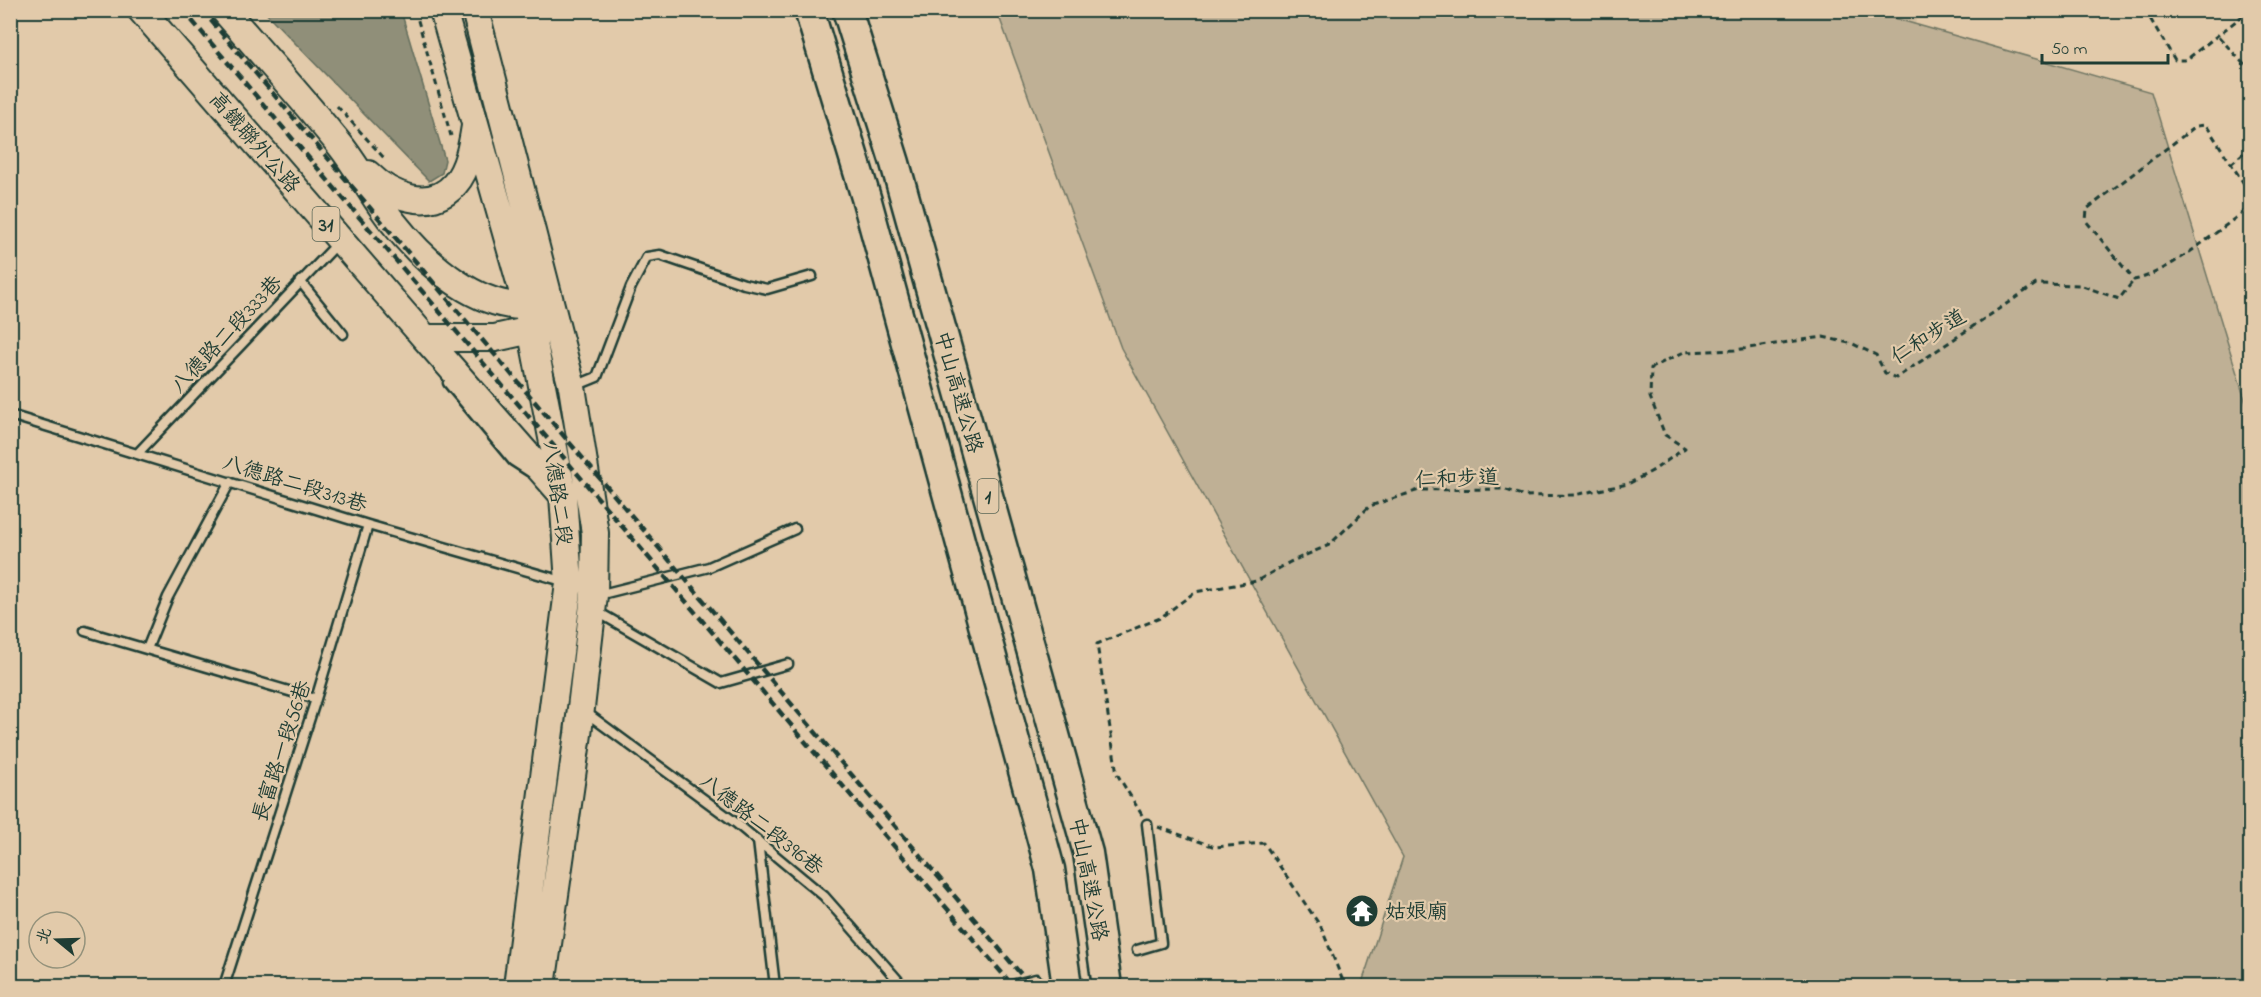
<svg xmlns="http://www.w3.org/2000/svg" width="2261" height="997" font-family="'Indie Flower','LXGW WenKai TC',sans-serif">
  <rect width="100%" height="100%" fill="#e2caaa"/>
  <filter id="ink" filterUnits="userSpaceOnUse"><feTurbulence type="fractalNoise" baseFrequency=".0167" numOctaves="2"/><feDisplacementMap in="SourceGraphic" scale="12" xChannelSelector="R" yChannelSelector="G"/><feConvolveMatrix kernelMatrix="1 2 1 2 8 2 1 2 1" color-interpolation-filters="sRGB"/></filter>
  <g filter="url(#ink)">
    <path fill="#d0bd9f" d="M 1755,11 L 1920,11 L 1910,35 Z"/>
    <path fill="#bfb095" stroke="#6f7664" stroke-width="1.5" d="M 997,11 L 1869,11 L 2151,92 L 2250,416 L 2250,986 L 1361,986 L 1403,857 L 1121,348 Z"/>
    <path fill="#908f79" stroke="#636e5d" stroke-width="1.5" d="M 264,11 L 401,11 L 445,160 L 442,173 L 429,181 Z"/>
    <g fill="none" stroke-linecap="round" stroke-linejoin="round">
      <g stroke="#1f3d34" stroke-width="13">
        <path id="lane" d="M 300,281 L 343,334
          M 448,383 L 513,461 L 530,472
          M 575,386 L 597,377 L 631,287 L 647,257 L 660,255 L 744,284 L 767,289 L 812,276
          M 10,415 L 368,525 L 566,582
          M 138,453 L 338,243
          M 598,595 L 709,567 L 795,529
          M 596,611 L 721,683 L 788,664
          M 85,631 L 316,699
          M 147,649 L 168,597 L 230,482
          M 584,711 L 736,823 L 824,896 L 903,986
          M 758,841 L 775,986
          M 1137,950 L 1161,943 L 1147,824
          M 224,986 L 316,699 L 368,525
          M 1008,986 L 1036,979"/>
      </g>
      <g stroke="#1f3d34" stroke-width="30">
        <path id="primary" d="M 141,10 L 425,338 L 495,338 L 545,327
          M 224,10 C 263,55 303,99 340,145 C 359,169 373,197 392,221 C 425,263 481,315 540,305
          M 443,10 L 527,307 L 563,495 L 569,583 L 517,986
          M 475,10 L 572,387 L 595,533 L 594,595 L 578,734 L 542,986
          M 368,174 C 390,196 431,213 455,184 C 468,169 472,145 475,126
          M 425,338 L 561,493"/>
      </g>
      <g stroke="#1f3d34" stroke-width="33">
        <path id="highway" d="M 809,10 L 867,201 L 1050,869 L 1067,986
          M 847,10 L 895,163 L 1088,853 L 1107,986"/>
      </g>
      <path stroke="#1f3d34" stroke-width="3" stroke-dasharray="6 4.5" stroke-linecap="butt" d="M 415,10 L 451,136
        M 2145,10 L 2175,60 L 2186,60 L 2250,10
        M 2219,37 L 2250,71
        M 337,106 L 385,159
        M 2231,164 L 2250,147
        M 2250,193 L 2206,125 L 2196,126 L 2087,209 L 2086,221 L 2134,280 C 2169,273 2221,228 2250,207
        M 1142,815 L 1117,774 L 1097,644 L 1160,618 L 1195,592 L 1257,581 L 1290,562 L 1329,545 L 1370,506 L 1419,490 L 1503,489 L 1525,496 L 1574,495 L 1628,484 L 1654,470 L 1685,448 L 1665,435 L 1650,397 L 1651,368 L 1684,352 L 1735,350 L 1823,337 L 1853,344 L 1876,355 L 1885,373 L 1896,378 L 2036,284 L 2080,285 L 2119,299 L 2134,280
        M 1158,827 L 1215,847 L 1264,843 L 1321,927 L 1345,986"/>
      <use href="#lane" stroke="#e2caaa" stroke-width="8"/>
      <use href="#primary" stroke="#e2caaa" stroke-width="26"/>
      <use href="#highway" stroke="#e2caaa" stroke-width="28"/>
      <path stroke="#1f3d34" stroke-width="4.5" stroke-dasharray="9 4.5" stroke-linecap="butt" d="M 183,10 L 1013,986
        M 202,10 L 1031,986"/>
    </g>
  </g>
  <defs>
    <g id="temple-disc" transform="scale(1.725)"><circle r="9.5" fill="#1f3d34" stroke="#e2caaa"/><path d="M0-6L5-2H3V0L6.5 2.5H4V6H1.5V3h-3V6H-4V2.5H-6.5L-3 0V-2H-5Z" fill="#fff"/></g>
  </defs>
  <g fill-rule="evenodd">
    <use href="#temple-disc" x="1362" y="911"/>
  </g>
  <g text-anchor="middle" stroke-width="4.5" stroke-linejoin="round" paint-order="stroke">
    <g fill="#e2caaa" stroke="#5a6757" stroke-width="1.5">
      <rect x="312.5" y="207" width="27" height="34" rx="4.5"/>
      <rect x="977.5" y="479" width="21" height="34" rx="4.5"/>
    </g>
    <g font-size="20" font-weight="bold" fill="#1f3d34">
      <text x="326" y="231">31</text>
      <text x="988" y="503">1</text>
    </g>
    <g font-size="21" fill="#1f3d34" stroke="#e2caaa">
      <text transform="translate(255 142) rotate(49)" y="7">高鐵聯外公路</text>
      <text transform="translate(226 334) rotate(-47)" y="7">八德路二段333巷</text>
      <text transform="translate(1928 336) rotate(-32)" y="7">仁和步道</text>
      <text transform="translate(959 392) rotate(74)" y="7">中山高速公路</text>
      <text transform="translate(1457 478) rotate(-2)" y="7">仁和步道</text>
      <text transform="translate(295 483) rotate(17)" y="7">八德路二段313巷</text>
      <text transform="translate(558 493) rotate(82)" y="7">八德路二段</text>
      <text transform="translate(281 751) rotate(-72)" y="7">長富路一段56巷</text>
      <text transform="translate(762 824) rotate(38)" y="7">八德路二段396巷</text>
      <text transform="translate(1089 879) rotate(79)" y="7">中山高速公路</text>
    </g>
    <g font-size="21" fill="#1f3d34" stroke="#e2caaa" text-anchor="start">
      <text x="1385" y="918">姑娘廟</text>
    </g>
  </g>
  <rect width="2261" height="997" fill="none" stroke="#e2caaa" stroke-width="36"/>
  <rect x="18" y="18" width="2225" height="961" fill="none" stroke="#1f3d34" stroke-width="2" filter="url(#ink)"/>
  <g transform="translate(57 940) rotate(289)"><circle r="28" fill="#e2caaa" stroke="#94927b" stroke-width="1.5"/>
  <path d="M0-4.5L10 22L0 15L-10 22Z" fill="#1f3d34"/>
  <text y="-9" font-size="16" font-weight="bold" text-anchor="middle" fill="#1f3d34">北</text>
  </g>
  <path d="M2042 54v9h126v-9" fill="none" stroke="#1f3d34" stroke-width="3"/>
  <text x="2051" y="54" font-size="18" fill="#1f3d34" stroke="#e2caaa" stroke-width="4.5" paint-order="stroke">50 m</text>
</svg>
